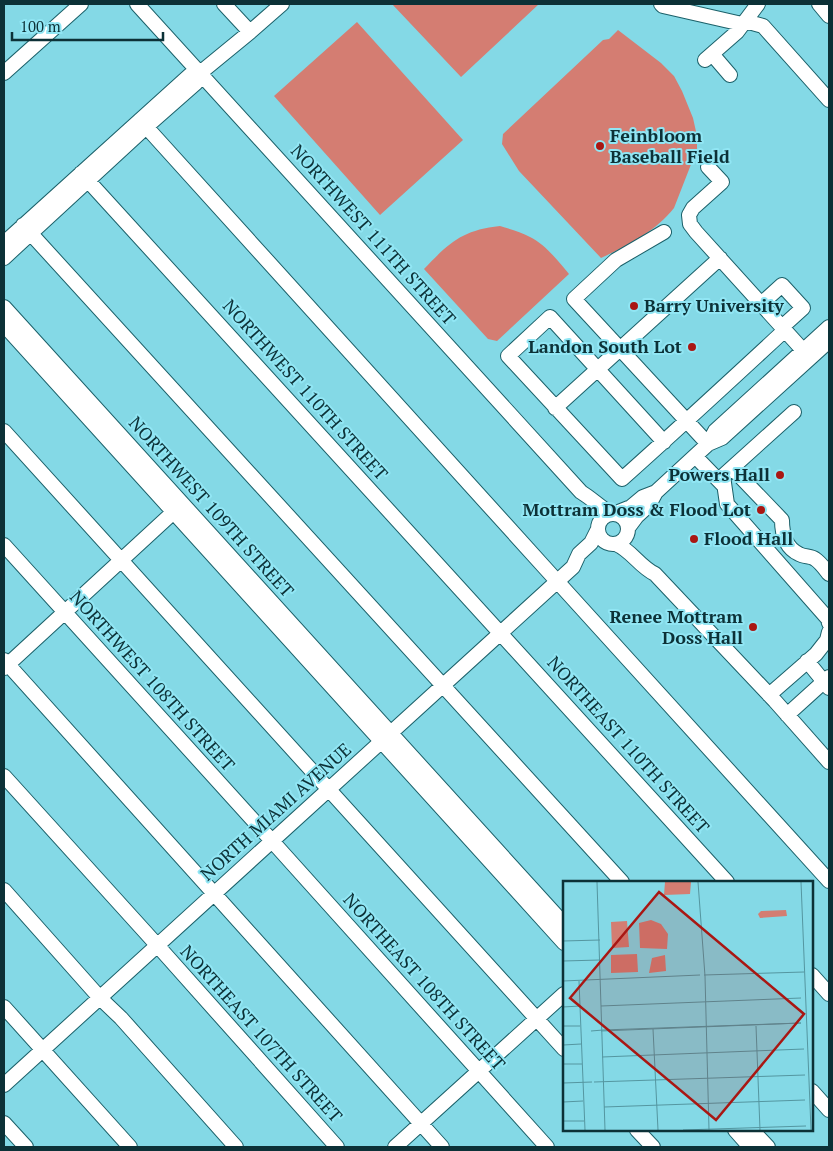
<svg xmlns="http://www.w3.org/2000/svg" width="833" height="1151" font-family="'PT Serif',serif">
  <rect width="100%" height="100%" fill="#84d9e6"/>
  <path fill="#d47d72" d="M 392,4 L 539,4 L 461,77 Z
    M 357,22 L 463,140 L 380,215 L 274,96 Z
    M 618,30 L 661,63 L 674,76 L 682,91 L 693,118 L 697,136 L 697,149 L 674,208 C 656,231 627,246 601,258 L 519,171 L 502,144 L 503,134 L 603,40 L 609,39 Z
    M 500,226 C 510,229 521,232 530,237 C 546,245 558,261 569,274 L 497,341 L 488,339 L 424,269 C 449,243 462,230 500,226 Z"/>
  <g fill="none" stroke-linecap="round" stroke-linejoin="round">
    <g stroke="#1b6069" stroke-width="16">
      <path id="minor" d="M 137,4 L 581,492 C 591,498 600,507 610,513
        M 224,4 L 250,32
        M 661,4 L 663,6 L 742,24
        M 819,4 L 829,16
        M 745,21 L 763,26 L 829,100
        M 712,54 L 730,75
        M 705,60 L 737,32 L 758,4
        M 4,73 L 81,4
        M 140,120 L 546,569 L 829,881
        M 708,167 L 722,182 L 693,208 L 689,215 L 690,224 L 696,232 L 810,358
        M 81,173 L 727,882
        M 23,225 L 622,882
        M 664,232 L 616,260 L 574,299 L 708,444
        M 4,243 L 190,75 L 200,73
        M 4,258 L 146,127 L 196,83 L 200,73 L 250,32 L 282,4
        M 761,304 L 782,285 L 803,308 L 782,327
        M 4,307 L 564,924
        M 4,325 L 564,943
        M 555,408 L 720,258
        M 794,412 L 723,476 L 727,504 L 828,619 L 829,623
        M 4,431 L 564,1049
        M 664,442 L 550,317 L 508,356 L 622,479 C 677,430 731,380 785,330
        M 708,444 L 715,431 L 829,327
        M 695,456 L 724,486
        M 732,468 L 782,520 C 782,534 786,548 799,554 C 804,557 811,556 815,559 C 820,562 825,569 829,574
        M 616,513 L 631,507 L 643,497 L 656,492
        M598 529a15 15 0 1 1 30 0a15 15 0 1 1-30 0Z
        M 628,528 L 637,516 L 649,505 L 656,492 L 708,444 L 722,438 L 829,341
        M 616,544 C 632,551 639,566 655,574 L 775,701 L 829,762
        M 4,545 L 272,841 L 547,1147
        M 4,660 L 442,1147
        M 807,661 L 829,688
        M 4,668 L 180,506
        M 769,695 L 816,654 L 827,640 L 829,632
        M 787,715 L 829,677
        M 4,776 L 157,945 L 337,1147
        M 4,890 L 100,998 L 121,1018 L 236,1147
        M 812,975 L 829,994
        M 4,1007 L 130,1147
        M 4,1085 L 573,567 L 579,554 L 591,543 L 597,531
        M 812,1091 L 829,1110
        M 4,1123 L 26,1147
        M 637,1130 L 653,1147
        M 735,1130 L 750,1147
        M 752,1130 L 768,1147
        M 395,1147 L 564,994"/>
    </g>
    <use href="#minor" stroke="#fff" stroke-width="14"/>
  </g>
  <g fill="#a91713" stroke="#91e6f4" stroke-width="2">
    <circle cx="600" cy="146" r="5"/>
    <circle cx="634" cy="306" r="5"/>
    <circle cx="692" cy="347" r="5"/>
    <circle cx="780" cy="475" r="5"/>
    <circle cx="761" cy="510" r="5"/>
    <circle cx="694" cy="539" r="5"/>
    <circle cx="753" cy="627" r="5"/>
  </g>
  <g text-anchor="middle" stroke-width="4" stroke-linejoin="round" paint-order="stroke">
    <g font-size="18" font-weight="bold" fill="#0c3137" stroke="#91e6f4" text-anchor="end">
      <text x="610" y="142" text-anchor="start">Feinbloom<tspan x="610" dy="21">Baseball Field</tspan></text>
      <text x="644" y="312" text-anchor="start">Barry University</text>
      <text x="682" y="353">Landon South Lot</text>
      <text x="770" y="481">Powers Hall</text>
      <text x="751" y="516">Mottram Doss &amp; Flood Lot</text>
      <text x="704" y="545" text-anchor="start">Flood Hall</text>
      <text x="743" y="623">Renee Mottram<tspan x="743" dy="21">Doss Hall</tspan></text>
    </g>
    <g font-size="18" fill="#0c3137" stroke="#91e6f4">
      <text transform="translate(373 235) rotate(48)" y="6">NORTHWEST 111TH STREET</text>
      <text transform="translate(305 390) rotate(48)" y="6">NORTHWEST 110TH STREET</text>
      <text transform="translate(211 507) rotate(48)" y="6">NORTHWEST 109TH STREET</text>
      <text transform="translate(152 681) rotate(48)" y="6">NORTHWEST 108TH STREET</text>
      <text transform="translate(628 745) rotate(48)" y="6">NORTHEAST 110TH STREET</text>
      <text transform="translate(276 812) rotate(-42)" y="6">NORTH MIAMI AVENUE</text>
      <text transform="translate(424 982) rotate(48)" y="6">NORTHEAST 108TH STREET</text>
      <text transform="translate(261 1034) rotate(48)" y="6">NORTHEAST 107TH STREET</text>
    </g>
  </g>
  <g transform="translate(563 881)">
    <rect width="250" height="250" fill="#84d9e6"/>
    <path d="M 102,1 L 128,1 L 127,13 L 101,14 ZM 223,29 L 224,35 L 197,37 L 195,33 L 198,30 ZM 88,39 L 98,43 L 105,53 L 104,68 L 77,67 L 76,42 ZM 64,40 L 66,66 L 49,67 L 48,41 ZM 74,73 L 75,91 L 48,92 L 48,74 ZM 102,74 L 103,90 L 86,92 L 89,77 Z" fill="#d47d72"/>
    <path fill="none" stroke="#5496a0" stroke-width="1" d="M 34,1 L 42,249M 135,1 L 142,95 L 146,249M 238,1 L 248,249M 0,60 L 37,59M 0,80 L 37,79M 141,94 L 241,91M 0,100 L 137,94M 16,100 L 22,249M 38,125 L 238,117M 0,126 L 17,125M 0,145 L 17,145M 193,145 L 197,249M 90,148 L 95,249M 28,150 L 40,149 L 238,142 L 38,150M 0,164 L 18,163M 39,176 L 241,168M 0,183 L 19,183M 31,201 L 242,194M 0,202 L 29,201M 0,221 L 20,220M 41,226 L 242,219M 0,240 L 21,240M 120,249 L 243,245"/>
    <path fill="#a91713" fill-opacity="0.15" stroke="#a91713" stroke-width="2.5" d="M 96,11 L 241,133 L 153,239 L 7,117 Z"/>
    <rect width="250" height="250" fill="none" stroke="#0c3137" stroke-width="2.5"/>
  </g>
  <rect width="833" height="1151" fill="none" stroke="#0c3137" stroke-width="10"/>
  <path d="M12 32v8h151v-8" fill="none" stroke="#0c3137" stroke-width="2.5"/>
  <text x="20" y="32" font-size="15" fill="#0c3137" stroke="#91e6f4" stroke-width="4" paint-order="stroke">100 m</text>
</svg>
